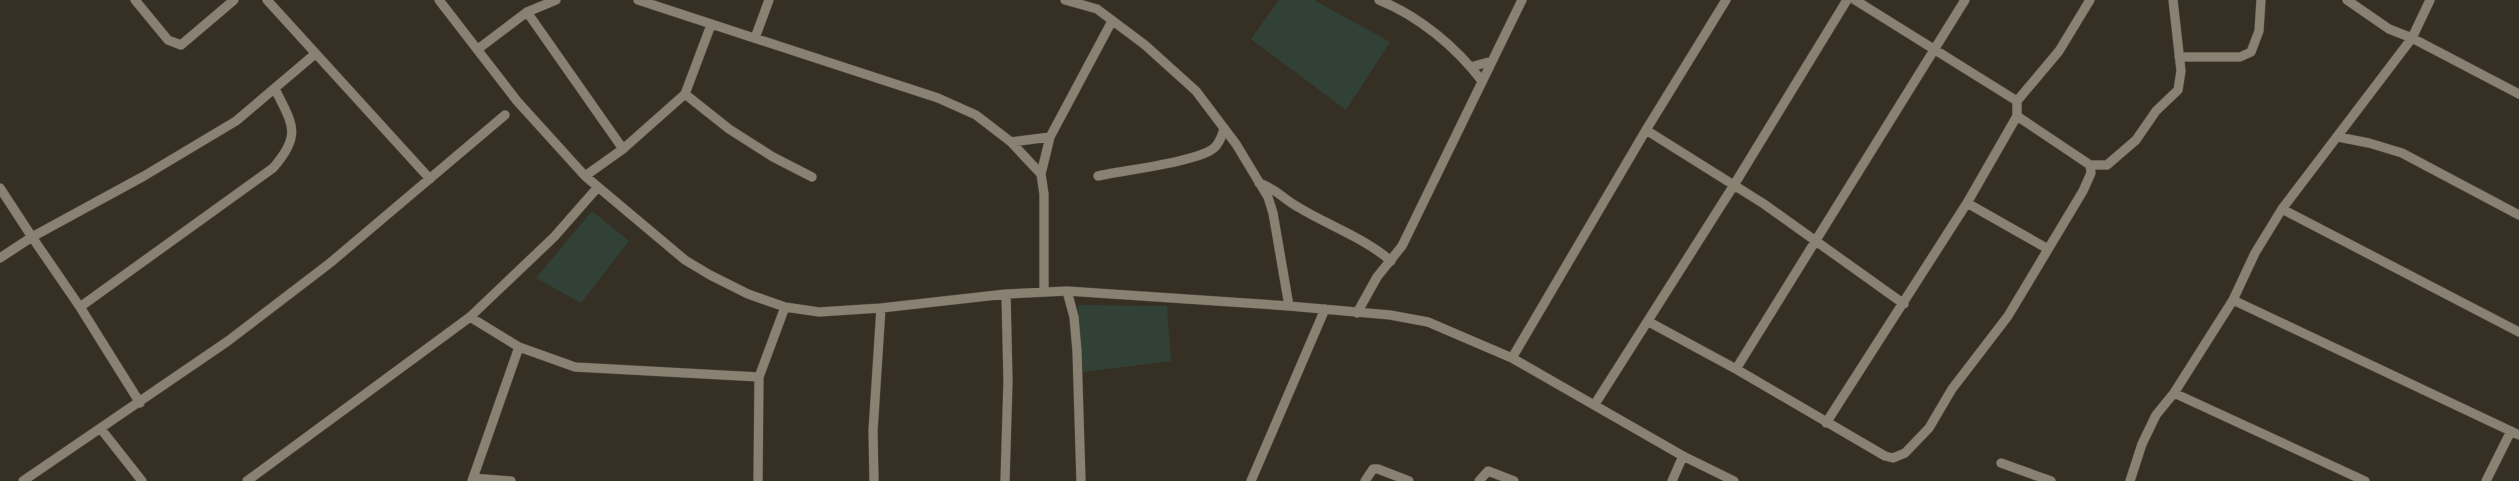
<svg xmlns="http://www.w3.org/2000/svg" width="2519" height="481" font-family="'Noto Sans',sans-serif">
  <rect width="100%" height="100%" fill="#353023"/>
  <path fill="#314136" d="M 1279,0 L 1314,0 L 1390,42 L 1346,110 L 1251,39 Z
    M 592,211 L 629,241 L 581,303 L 536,278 Z
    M 1078,305 L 1167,306 L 1171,361 L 1083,372 Z"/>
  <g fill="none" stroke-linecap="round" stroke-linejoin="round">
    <g stroke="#524d42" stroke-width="10">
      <path id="minor" d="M 135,0 L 168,40 L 181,45 L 234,0
        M 267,0 L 430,179
        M 439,0 L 517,101 L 585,176 L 685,260 L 710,275 L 748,294 L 785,307 L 819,312 L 881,308 L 1006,294 L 1067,291 L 1289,306 L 1390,315 L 1428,322 L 1512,358 L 1683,456 L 1734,481
        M 638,0 L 938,98 L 976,115 L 1011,142 L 1041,174 L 1044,194 L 1044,292
        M 1065,0 L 1097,9 L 1145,45 L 1196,91 L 1236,144 L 1268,197 L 1273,213 L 1289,306
        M 1379,0 C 1419,16 1456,47 1482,81
        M 1855,0 L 2017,101
        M 2347,0 L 2389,29 L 2412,38 L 2519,94
        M 527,12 L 623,149
        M 755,38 L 769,0
        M 478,49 L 527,12 L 556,0
        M 2179,57 L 2240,57 L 2251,52 L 2259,31 L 2261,0
        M 1471,67 L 1492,61
        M 685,94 L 729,129 L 773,157 L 812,177
        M 1646,130 L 1764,204 L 1904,304
        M 2338,137 L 2369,143 L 2402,153 L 2519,215
        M 1011,142 L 1050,137
        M 2090,165 L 2107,165 L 2136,140 L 2156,111 L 2178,90 L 2181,71 L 2173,0
        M 1041,174 L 1050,137 L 1112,21
        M 585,176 L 623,149 L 685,94 L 711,25
        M 1098,176 C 1124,170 1197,162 1214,148 C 1220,143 1222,135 1224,129
        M 1259,183 C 1277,189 1283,199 1298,207 C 1329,226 1363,237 1391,261
        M 0,188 L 32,237 L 0,258
        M 1967,203 L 2048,249
        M 2282,209 L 2519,332
        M 1067,291 L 1074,317 L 1077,351 L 1081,481
        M 2233,300 L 2519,435
        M 80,307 L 273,168 C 302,135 293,125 275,89
        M 1357,313 L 1377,277 L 1402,246 L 1522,0
        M 470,317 L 519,347 L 575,367 L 759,377
        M 1649,322 L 1736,369 L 1885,456 L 1893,458 L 1905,453 L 1929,428 L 1952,389 L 2008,316 L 2083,191 L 2091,173 L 2090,165 L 2017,116
        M 1512,358 L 1646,130 L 1726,0
        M 1736,369 L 1965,0
        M 2174,393 L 2365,481
        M 140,403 L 80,307 L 32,237 L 144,176 L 236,121 L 315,54
        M 1595,404 L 1734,185 L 1847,0
        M 1826,423 L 1967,203 L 2017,116 L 2017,101 L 2059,51 L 2090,0
        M 101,429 L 142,481
        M 2001,463 L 2051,481
        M 473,478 L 511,481
        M 23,481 L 228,341 L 330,263 L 505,115
        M 247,481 L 470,317 L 554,237 L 598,187
        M 472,481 L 519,347
        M 758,481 L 759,377 L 785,307
        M 874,481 L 873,431 L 881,308
        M 1005,481 L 1008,381 L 1006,294
        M 1251,481 L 1325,309
        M 1365,481 L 1373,469 L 1378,469 L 1409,481
        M 1479,481 L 1488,471 L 1514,481
        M 1672,481 L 1683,456
        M 2130,481 L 2142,444 L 2156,415 L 2174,393 L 2233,300 L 2255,253 L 2282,209 L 2412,38 L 2430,0
        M 2486,481 L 2511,431"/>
    </g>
    <use href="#minor" stroke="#898273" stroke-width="9"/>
  </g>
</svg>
